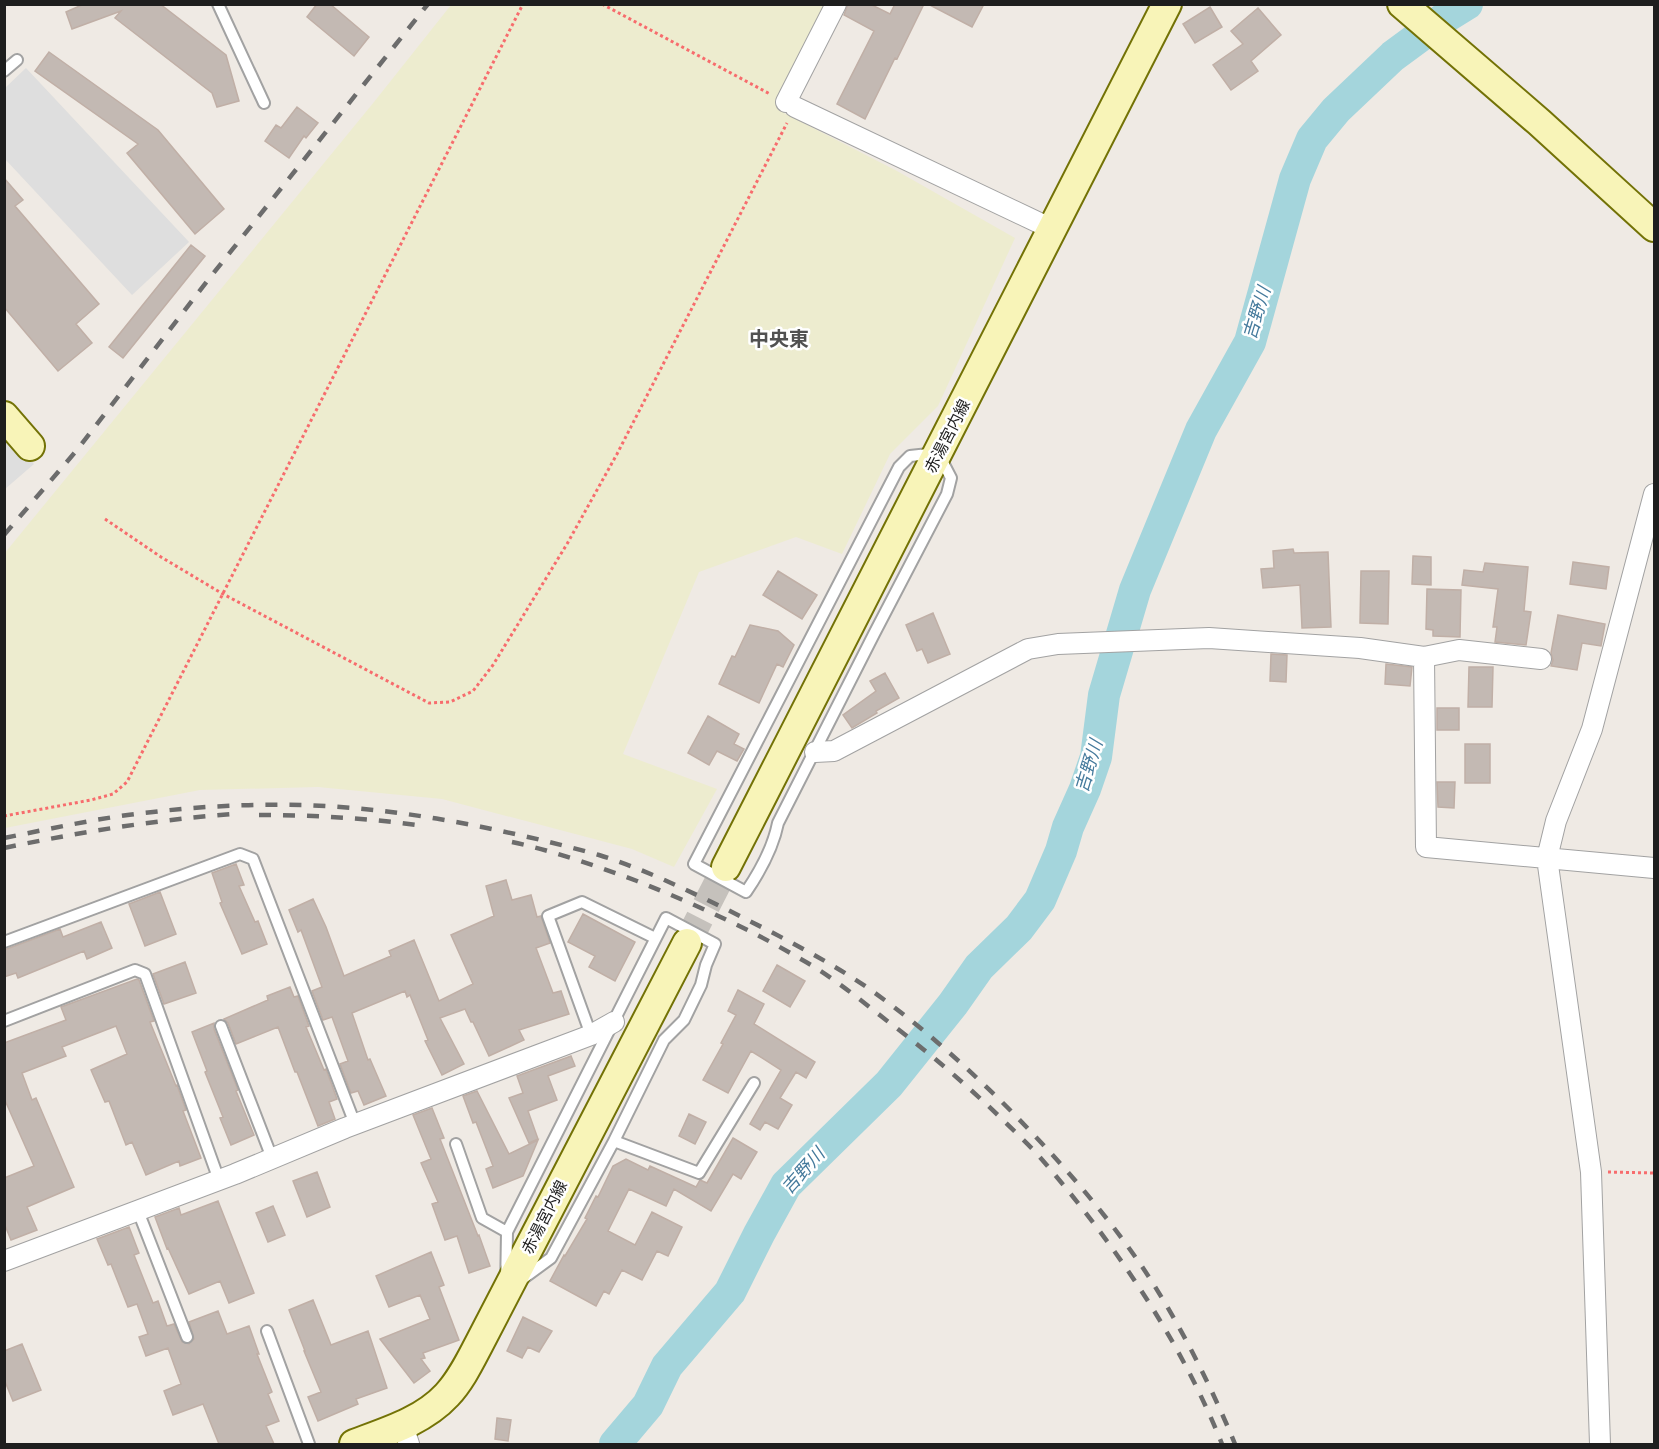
<svg xmlns="http://www.w3.org/2000/svg" width="1659" height="1449" font-family="Inter,'Noto Sans JP',sans-serif">
  <rect width="100%" height="100%" fill="#efeae4"/>
  <path fill="#edeccf" d="M 451,5 L 835,5 L 784,113 L 897,171 L 1015,238 L 938,406 L 890,454 L 842,554 L 796,537 L 699,572 L 623,754 L 717,789 L 674,867 L 632,849 L 442,799 L 318,787 L 200,790 L 5,828 L 4,554 L 374,102 Z"/>
  <path fill="#dedede" d="M 26,68 L 189,242 L 132,295 L 5,159 L 5,88 Z
    M 4,430 L 34,464 L 5,489 L 4,489 Z"/>
  <g fill="none" stroke-linecap="round" stroke-linejoin="round">
    <path stroke="#a4d5dc" stroke-width="32" d="M 615,1444 L 648,1405 L 667,1366 L 730,1292 L 759,1234 L 786,1185 L 889,1084 L 953,1004 L 979,967 L 1019,928 L 1040,900 L 1061,851 L 1068,827 L 1085,789 L 1096,757 L 1104,695 L 1135,590 L 1201,430 L 1250,342 L 1295,179 L 1312,139 L 1336,110 L 1393,56 L 1446,17 L 1467,4"/>
  </g>
  <path fill="#c3b9b3" stroke="#c0afa6" stroke-width="1.5" d="M 84,4 L 160,4 L 226,55 L 239,101 L 217,107 L 212,93 L 115,18 L 121,11 L 72,29 L 66,12 Z
    M 317,4 L 330,4 L 369,37 L 354,56 L 307,17 Z
    M 848,4 L 870,4 L 890,14 L 895,4 L 924,4 L 897,59 L 895,58 L 865,119 L 837,104 L 874,31 L 844,15 Z
    M 928,4 L 984,4 L 972,27 Z
    M 1210,7 L 1222,27 L 1195,43 L 1183,24 Z
    M 1258,8 L 1281,35 L 1251,61 L 1258,71 L 1231,90 L 1213,65 L 1243,44 L 1231,31 Z
    M 49,52 L 158,130 L 224,209 L 195,234 L 127,153 L 138,144 L 35,71 Z
    M 297,107 L 318,123 L 306,138 L 304,136 L 289,158 L 265,141 L 276,125 L 281,128 Z
    M 4,178 L 23,200 L 15,206 L 99,304 L 76,324 L 92,343 L 58,371 L 4,307 Z
    M 191,245 L 205,256 L 123,358 L 109,347 Z
    M 1293,549 L 1294,553 L 1328,552 L 1331,627 L 1302,628 L 1300,585 L 1263,588 L 1261,569 L 1274,568 L 1273,551 Z
    M 1413,556 L 1431,557 L 1431,585 L 1412,584 Z
    M 1573,562 L 1609,567 L 1606,589 L 1570,584 Z
    M 1485,563 L 1528,567 L 1524,611 L 1531,612 L 1526,645 L 1495,642 L 1497,627 L 1493,627 L 1498,589 L 1462,585 L 1464,570 L 1483,572 Z
    M 778,571 L 817,595 L 802,619 L 763,595 Z
    M 1361,571 L 1389,571 L 1388,624 L 1360,623 Z
    M 1427,589 L 1461,590 L 1460,637 L 1433,636 L 1433,630 L 1426,629 Z
    M 933,613 L 950,654 L 928,663 L 922,649 L 917,651 L 906,625 Z
    M 1558,615 L 1605,624 L 1601,646 L 1582,643 L 1577,670 L 1551,666 L 1553,660 L 1551,653 Z
    M 750,625 L 778,631 L 794,645 L 783,667 L 777,664 L 759,703 L 719,684 L 732,656 L 735,657 Z
    M 1271,654 L 1287,655 L 1286,682 L 1270,681 Z
    M 1386,664 L 1412,667 L 1410,686 L 1385,684 Z
    M 1469,667 L 1493,667 L 1492,707 L 1468,707 Z
    M 885,673 L 899,698 L 876,711 L 877,713 L 852,728 L 843,715 L 876,691 L 870,681 Z
    M 1437,708 L 1459,708 L 1459,730 L 1437,730 Z
    M 708,716 L 739,734 L 734,744 L 744,749 L 737,761 L 717,751 L 709,765 L 688,753 Z
    M 1465,744 L 1490,744 L 1490,783 L 1465,783 Z
    M 1437,782 L 1455,782 L 1454,808 L 1438,807 Z
    M 236,864 L 244,885 L 239,886 L 255,922 L 258,921 L 267,944 L 242,954 L 220,903 L 222,902 L 212,873 Z
    M 506,880 L 512,900 L 531,895 L 537,917 L 541,916 L 550,943 L 536,948 L 553,993 L 561,991 L 569,1014 L 519,1030 L 524,1040 L 489,1056 L 473,1022 L 471,1022 L 465,1009 L 440,1018 L 464,1064 L 442,1075 L 425,1041 L 428,1040 L 410,995 L 407,997 L 405,991 L 352,1013 L 368,1060 L 370,1059 L 386,1096 L 364,1105 L 358,1091 L 351,1093 L 340,1064 L 348,1061 L 332,1017 L 323,1020 L 312,991 L 322,987 L 301,930 L 298,932 L 289,910 L 313,899 L 326,927 L 344,976 L 391,956 L 389,951 L 414,940 L 439,1001 L 473,984 L 451,935 L 494,916 L 486,886 Z
    M 160,892 L 176,934 L 145,946 L 129,904 Z
    M 583,914 L 635,942 L 615,981 L 589,967 L 595,956 L 568,942 Z
    M 101,922 L 112,948 L 87,959 L 84,951 L 18,978 L 16,973 L 4,977 L 4,950 L 60,929 L 63,937 Z
    M 185,962 L 196,993 L 164,1004 L 153,974 Z
    M 777,965 L 805,981 L 790,1007 L 763,991 Z
    M 137,979 L 139,980 L 154,1021 L 150,1022 L 176,1086 L 177,1085 L 186,1110 L 183,1111 L 201,1158 L 180,1166 L 179,1161 L 146,1175 L 132,1142 L 126,1145 L 109,1101 L 105,1102 L 91,1070 L 127,1054 L 116,1026 L 62,1047 L 66,1056 L 22,1073 L 32,1100 L 36,1098 L 74,1187 L 27,1207 L 37,1230 L 11,1240 L 4,1223 L 4,1178 L 34,1166 L 4,1098 L 4,1043 L 66,1020 L 61,1007 Z
    M 290,987 L 294,997 L 298,996 L 309,1026 L 306,1027 L 324,1070 L 326,1069 L 337,1099 L 329,1102 L 335,1119 L 318,1126 L 297,1072 L 295,1072 L 278,1027 L 236,1044 L 228,1023 L 224,1019 L 268,1000 L 267,996 Z
    M 738,990 L 764,1004 L 754,1024 L 815,1062 L 806,1078 L 796,1072 L 780,1098 L 792,1105 L 778,1129 L 765,1122 L 760,1130 L 750,1124 L 781,1070 L 751,1051 L 728,1093 L 703,1080 L 723,1044 L 721,1043 L 736,1015 L 728,1011 Z
    M 214,1023 L 214,1029 L 238,1090 L 236,1091 L 254,1135 L 231,1145 L 220,1118 L 223,1117 L 205,1072 L 207,1071 L 192,1032 Z
    M 571,1056 L 575,1066 L 548,1076 L 557,1100 L 528,1111 L 538,1139 L 529,1143 L 509,1098 L 523,1093 L 517,1076 Z
    M 477,1091 L 509,1154 L 538,1140 L 523,1176 L 493,1188 L 486,1169 L 493,1166 L 476,1122 L 473,1123 L 463,1096 Z
    M 432,1108 L 444,1138 L 440,1139 L 478,1236 L 479,1235 L 490,1266 L 469,1273 L 457,1236 L 445,1240 L 432,1204 L 438,1202 L 421,1163 L 431,1159 L 413,1115 Z
    M 689,1114 L 706,1122 L 695,1144 L 679,1136 Z
    M 733,1138 L 757,1152 L 741,1179 L 733,1174 L 711,1211 L 674,1189 L 666,1206 L 629,1189 L 608,1231 L 635,1245 L 652,1212 L 682,1227 L 668,1256 L 657,1251 L 642,1280 L 622,1270 L 609,1294 L 604,1291 L 596,1306 L 550,1281 L 564,1255 L 565,1256 L 587,1219 L 585,1218 L 596,1196 L 598,1197 L 613,1166 L 626,1159 L 648,1170 L 650,1166 L 696,1187 L 700,1180 L 707,1183 Z
    M 317,1172 L 330,1207 L 307,1217 L 293,1181 Z
    M 218,1201 L 254,1293 L 229,1303 L 220,1281 L 189,1294 L 168,1248 L 167,1249 L 155,1217 L 179,1208 L 181,1215 Z
    M 273,1206 L 285,1235 L 268,1242 L 256,1213 Z
    M 129,1227 L 139,1253 L 134,1255 L 153,1303 L 158,1301 L 167,1326 L 174,1324 L 182,1342 L 189,1344 L 194,1339 L 189,1322 L 218,1311 L 227,1334 L 249,1326 L 259,1354 L 257,1354 L 272,1392 L 268,1394 L 279,1421 L 266,1426 L 274,1444 L 219,1444 L 203,1404 L 173,1415 L 164,1391 L 181,1384 L 168,1348 L 146,1356 L 139,1337 L 148,1334 L 137,1304 L 128,1307 L 111,1264 L 108,1265 L 97,1239 Z
    M 431,1252 L 444,1285 L 439,1287 L 459,1340 L 423,1353 L 425,1358 L 421,1359 L 430,1371 L 414,1383 L 380,1339 L 430,1319 L 420,1295 L 389,1307 L 376,1276 Z
    M 313,1300 L 331,1345 L 368,1331 L 387,1388 L 356,1399 L 358,1404 L 318,1421 L 308,1397 L 321,1392 L 304,1351 L 305,1351 L 289,1310 Z
    M 523,1317 L 552,1331 L 539,1352 L 528,1347 L 522,1358 L 507,1351 Z
    M 22,1344 L 41,1390 L 13,1401 L 4,1379 L 4,1351 Z
    M 497,1418 L 511,1420 L 508,1441 L 495,1439 Z"/>
  <g fill="none" stroke-linecap="round" stroke-linejoin="round">
    <path stroke="#c5c1bc" stroke-width="28" stroke-dasharray="28 14" stroke-linecap="butt" d="M 687,943 L 726,867"/>
    <g stroke="#a2a2a2" stroke-width="14">
      <path id="lane" d="M 218,4 L 264,103
        M 4,71 L 17,60
        M 938,453 L 951,478 L 947,494 L 874,634 L 778,823 C 773,848 761,870 746,892 L 694,864 L 899,467 L 910,456 Z
        M 666,918 L 715,944 L 706,965 L 701,985 L 684,1020 L 664,1040 L 614,1141 L 551,1258 L 506,1291 L 507,1232 Z
        M 4,942 L 240,854 L 253,859 L 355,1124
        M 4,1021 L 135,970 L 145,974 L 219,1180
        M 221,1026 L 272,1158
        M 591,1035 L 548,916 L 582,902 L 655,938
        M 614,1141 L 699,1173 L 754,1083
        M 456,1144 L 482,1218 L 507,1232
        M 138,1211 L 187,1337
        M 267,1331 L 309,1444"/>
    </g>
    <g stroke="#a2a2a2" stroke-width="22">
      <path id="street" d="M 786,102 L 836,4
        M 795,107 L 1052,229
        M 1424,657 L 1459,650 L 1541,659
        M 815,752 L 834,751 L 1028,649 L 1058,644 L 1209,638 L 1360,648 L 1424,657 L 1426,847 L 1654,868
        M 4,1261 L 235,1174 L 345,1128 L 591,1035 L 614,1022
        M 403,1426 L 409,1444
        M 1600,1444 L 1591,1172 L 1547,858 L 1556,821 L 1592,729 L 1654,494"/>
    </g>
    <g stroke="#737206" stroke-width="32">
      <path id="secondary" d="M 1402,4 L 1539,122 L 1654,227
        M 4,416 L 30,446
        M 726,867 L 1167,4
        M 354,1444 C 386,1432 423,1421 447,1395 C 461,1380 470,1361 479,1344 L 687,943"/>
    </g>
    <path stroke="#f76c6d" stroke-width="3" stroke-dasharray="3 3" stroke-linecap="butt" d="M 602,4 L 770,94
      M 105,519 L 161,557 L 223,594 L 429,703 L 450,702 L 473,691 L 493,665 L 567,544 L 617,454 L 787,123
      M 4,816 L 91,800 L 113,794 L 127,782 L 523,4
      M 1608,1172 L 1654,1173"/>
    <use href="#lane" stroke="#fff" stroke-width="10"/>
    <use href="#street" stroke="#fff" stroke-width="20"/>
    <use href="#secondary" stroke="#f8f4b8" stroke-width="28"/>
    <path stroke="#6c6c6c" stroke-width="4.5" stroke-dasharray="12 12" stroke-linecap="butt" d="M 4,535 L 77,450 L 208,280 L 428,4
      M 259,815 C 312,815 365,818 417,825
      M 4,838 C 54,828 103,817 153,812 C 202,806 253,804 303,805 C 363,807 423,815 482,827 C 521,835 560,844 599,855 C 644,869 687,890 730,911 C 777,935 824,958 868,988 C 919,1024 966,1066 1010,1110 C 1059,1160 1106,1213 1145,1271 C 1180,1324 1211,1386 1235,1444
      M 512,842 C 554,851 596,866 637,881 C 692,903 748,928 799,958 C 830,975 858,998 886,1020 C 927,1051 966,1084 1004,1121 C 1015,1132 1027,1143 1038,1155 C 1113,1241 1180,1339 1222,1444
      M 4,848 C 80,832 155,820 232,814"/>
  </g>
  <g text-anchor="middle" stroke-width="5" stroke-linejoin="round" paint-order="stroke">
    <g font-size="16" fill="#1e1e1e" stroke="#fff">
      <text transform="translate(947 436) rotate(-63)" y="6">赤湯宮内線</text>
      <text transform="translate(544 1217) rotate(-63)" y="6">赤湯宮内線</text>
    </g>
    <g font-size="18" font-style="italic" fill="#457a9c" stroke="#fff">
      <text transform="translate(1257 313) rotate(-73)" y="6">吉野川</text>
      <text transform="translate(1089 766) rotate(-73)" y="6">吉野川</text>
      <text transform="translate(803 1171) rotate(-48)" y="6">吉野川</text>
    </g>
    <g font-size="20" font-weight="bold" fill="#515151" stroke="#fff">
      <text x="779" y="346">中央東</text>
    </g>
  </g>
  <rect width="1659" height="1449" fill="none" stroke="#1e1e1e" stroke-width="12"/>
</svg>
